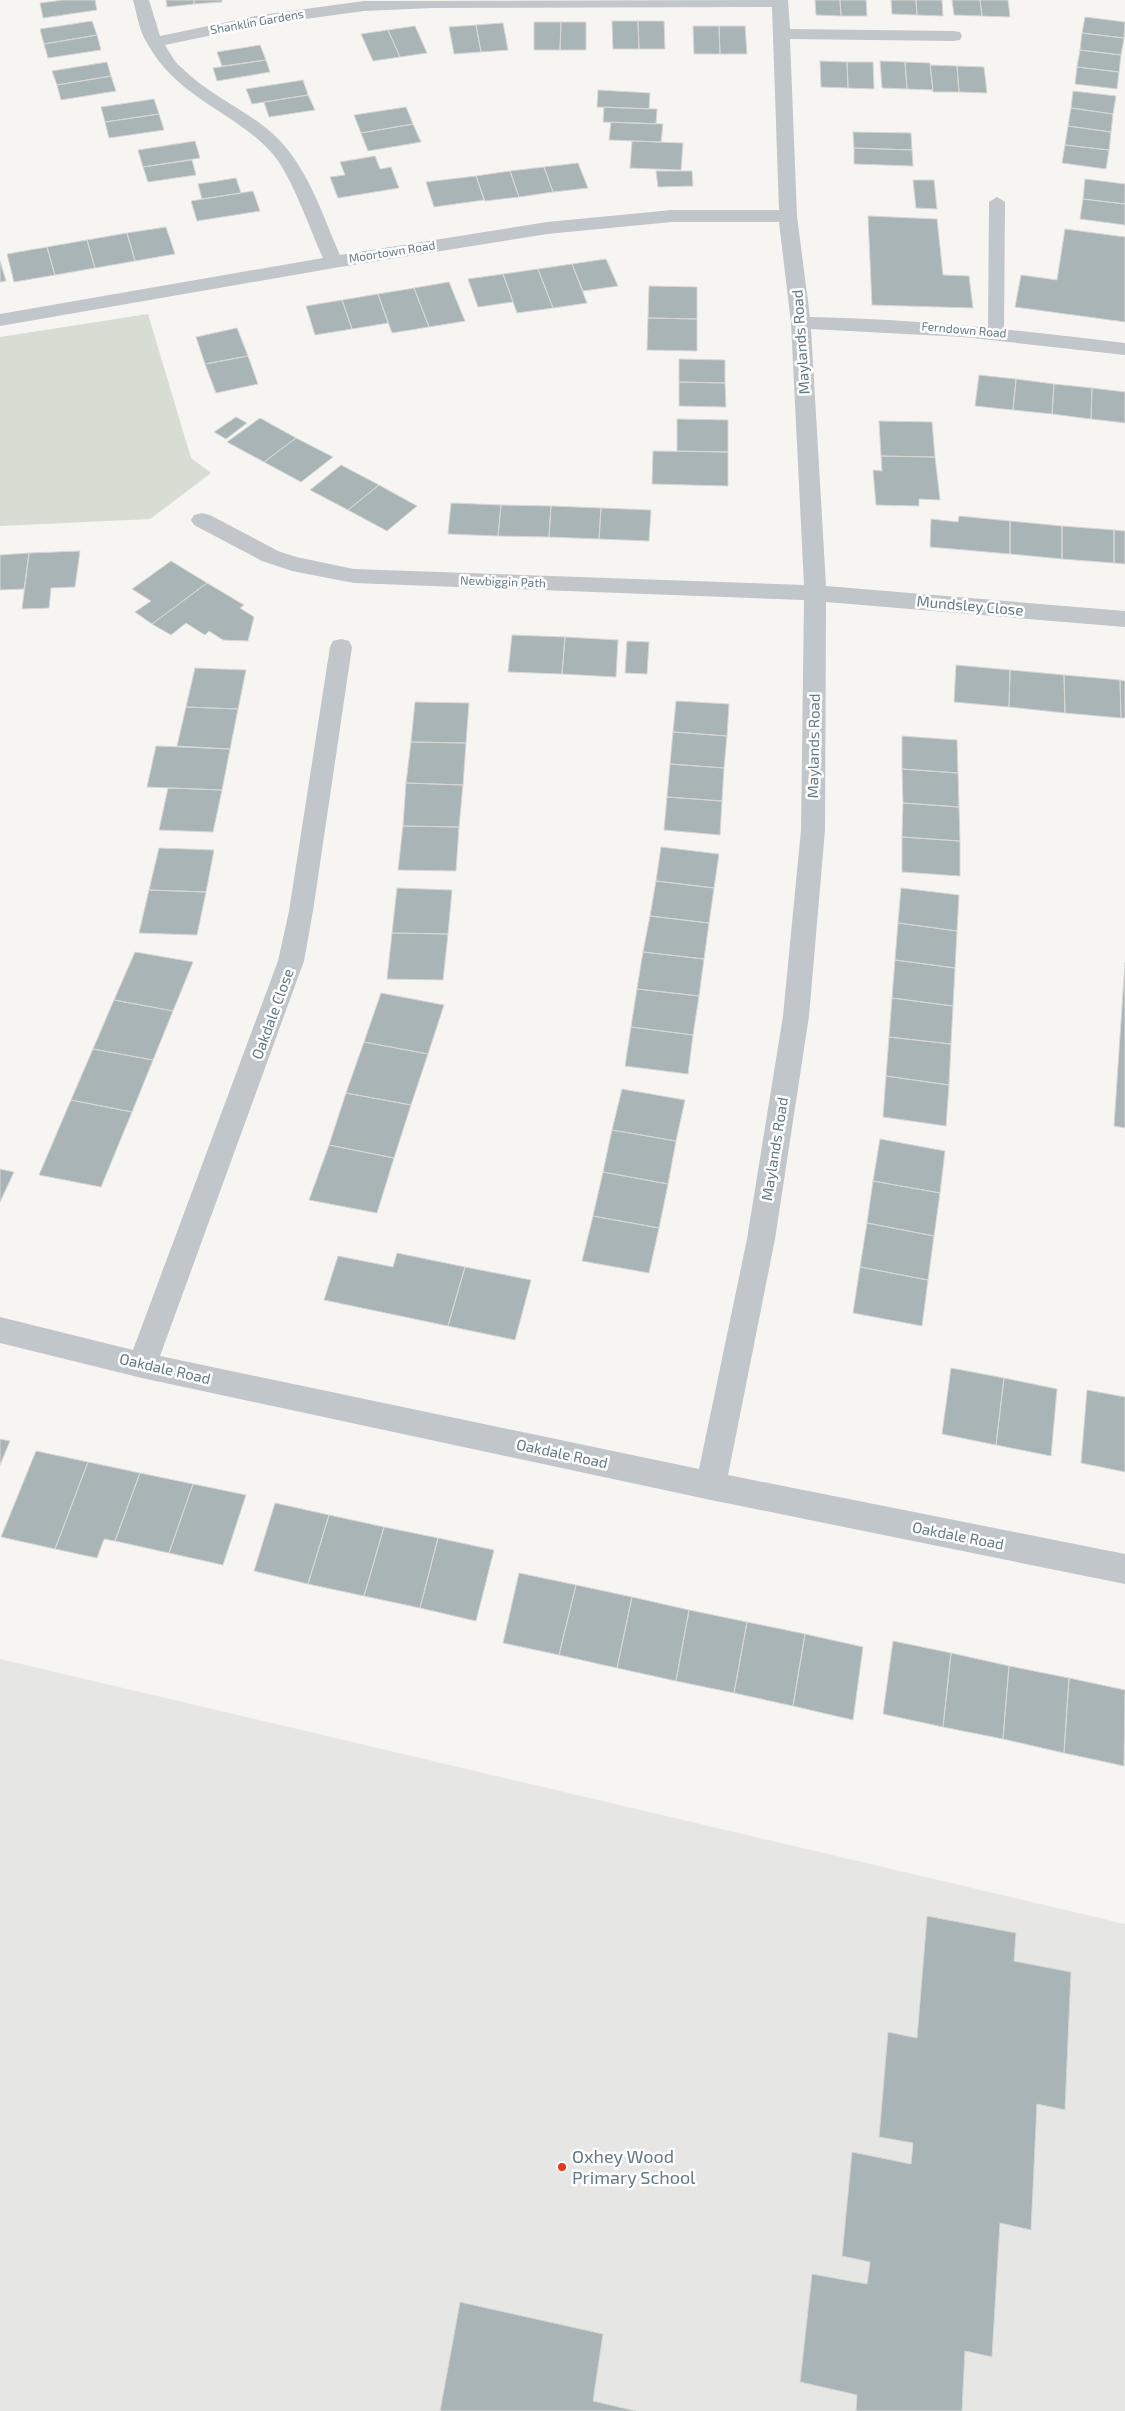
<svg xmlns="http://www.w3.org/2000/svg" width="1125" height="2411" font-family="'Exo 2',sans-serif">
  <rect width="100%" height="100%" fill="#f6f5f1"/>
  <path fill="#e6e7e5" d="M 0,1659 L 1125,1924 L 1125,2411 L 0,2411 Z"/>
  <path fill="#d7ddd2" d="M 148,314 L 191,458 L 211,473 L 150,519 L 0,526 L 0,337 Z"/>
  <path fill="#a9b4b7" stroke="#d7d7d4" d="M 63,0 L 95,0 L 97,10 L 43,18 L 40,3 Z
    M 166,0 L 194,0 L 194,4 L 167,7 Z
    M 194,0 L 222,0 L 222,2 L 194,4 Z
    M 815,0 L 840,0 L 841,16 L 816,15 Z
    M 840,0 L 866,0 L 867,16 L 841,16 Z
    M 891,0 L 916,0 L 917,15 L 892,14 Z
    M 916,0 L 942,0 L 943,16 L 917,15 Z
    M 952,0 L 980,0 L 982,16 L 954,15 Z
    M 980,0 L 1008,0 L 1010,17 L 982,16 Z
    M 1085,17 L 1125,22 L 1124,38 L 1082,33 Z
    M 92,21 L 97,35 L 44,44 L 40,29 Z
    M 612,21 L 638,21 L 639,49 L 613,49 Z
    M 638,21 L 664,21 L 665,49 L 639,49 Z
    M 534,22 L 561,22 L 560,50 L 534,50 Z
    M 561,22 L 586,22 L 586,50 L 560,50 Z
    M 503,23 L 508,50 L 481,52 L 476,25 Z
    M 476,25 L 481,52 L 454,54 L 449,27 Z
    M 415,26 L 427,53 L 400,57 L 388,30 Z
    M 693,26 L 719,26 L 720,54 L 694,54 Z
    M 719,26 L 745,26 L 747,54 L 720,54 Z
    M 388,30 L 400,57 L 373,61 L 361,34 Z
    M 1082,33 L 1124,38 L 1121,55 L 1080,50 Z
    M 97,35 L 101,50 L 48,58 L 44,44 Z
    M 260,45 L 266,60 L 222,66 L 217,52 Z
    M 1080,50 L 1121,55 L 1119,72 L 1077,67 Z
    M 266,60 L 270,72 L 217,81 L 213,68 Z
    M 820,61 L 847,62 L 848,88 L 821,87 Z
    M 880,61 L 905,62 L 907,89 L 882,88 Z
    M 107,62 L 111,76 L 57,85 L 52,71 Z
    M 847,62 L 873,62 L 874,89 L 848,88 Z
    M 905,62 L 930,63 L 933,90 L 907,89 Z
    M 930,65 L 957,66 L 959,92 L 933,92 Z
    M 957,66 L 984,67 L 987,93 L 959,92 Z
    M 1077,67 L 1119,72 L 1117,89 L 1075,84 Z
    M 111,76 L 116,91 L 61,100 L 57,85 Z
    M 303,80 L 308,95 L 252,104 L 246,89 Z
    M 598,90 L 650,93 L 649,109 L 597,107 Z
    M 1073,91 L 1116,96 L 1113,114 L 1071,108 Z
    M 308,95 L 315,110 L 269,117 L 264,102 Z
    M 154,99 L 159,114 L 105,122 L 101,107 Z
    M 406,107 L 413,124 L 361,133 L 354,115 Z
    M 604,107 L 657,109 L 656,124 L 603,122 Z
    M 1071,108 L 1113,114 L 1111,132 L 1068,126 Z
    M 159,114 L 164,130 L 109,138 L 105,122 Z
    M 611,122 L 663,124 L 661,142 L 609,140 Z
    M 413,124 L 421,142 L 368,151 L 361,133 Z
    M 1068,126 L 1111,132 L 1109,150 L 1065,145 Z
    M 853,132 L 911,133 L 912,150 L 854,148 Z
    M 195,141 L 200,158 L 143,167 L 138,150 Z
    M 632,141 L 683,143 L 681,170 L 630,168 Z
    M 1065,145 L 1109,150 L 1106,169 L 1062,163 Z
    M 854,148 L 912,150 L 913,166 L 854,164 Z
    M 375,156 L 380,169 L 391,167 L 399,188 L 338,198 L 330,177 L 345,175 L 340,162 Z
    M 192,160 L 196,175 L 148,182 L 143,167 Z
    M 578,163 L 588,188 L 553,192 L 544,167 Z
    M 544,167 L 553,192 L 519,197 L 510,171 Z
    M 510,171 L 519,197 L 485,201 L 476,176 Z
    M 656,171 L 692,171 L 693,186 L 658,187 Z
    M 476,176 L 484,200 L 434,207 L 426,182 Z
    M 236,178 L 241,193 L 202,199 L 198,184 Z
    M 1085,179 L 1125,184 L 1125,204 L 1083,199 Z
    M 913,180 L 934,180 L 937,209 L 916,208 Z
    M 253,191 L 260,211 L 197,221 L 191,201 Z
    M 1083,199 L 1125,204 L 1125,225 L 1080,219 Z
    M 868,216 L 937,219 L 943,275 L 969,276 L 973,308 L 872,305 Z
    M 166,227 L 175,254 L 135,261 L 127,233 Z
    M 1065,229 L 1125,237 L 1125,322 L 1015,307 L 1021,275 L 1057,280 Z
    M 127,233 L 135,261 L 95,268 L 87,240 Z
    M 87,240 L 95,268 L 55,275 L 47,247 Z
    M 47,247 L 55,275 L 14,282 L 7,254 Z
    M 606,259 L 618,286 L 583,291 L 572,264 Z
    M 0,261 L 6,281 L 0,282 Z
    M 572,264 L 587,303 L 553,308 L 538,269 Z
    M 538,269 L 553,308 L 517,313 L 503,274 Z
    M 503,274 L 513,302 L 478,307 L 468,279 Z
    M 449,282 L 465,321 L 429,327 L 414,288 Z
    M 649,286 L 697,287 L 697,319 L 648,318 Z
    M 414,288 L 429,327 L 392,333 L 378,294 Z
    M 378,294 L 388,323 L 352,329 L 342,300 Z
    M 342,300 L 352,329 L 315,335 L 306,306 Z
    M 648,318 L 697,319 L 697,351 L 647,350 Z
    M 237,328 L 248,356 L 205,364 L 196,337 Z
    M 248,356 L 258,384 L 216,393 L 205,364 Z
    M 679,359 L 725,360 L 725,383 L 679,382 Z
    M 979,375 L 1016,379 L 1013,410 L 975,406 Z
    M 1016,379 L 1054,384 L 1052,414 L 1013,410 Z
    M 679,382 L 725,383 L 726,407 L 679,406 Z
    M 1054,384 L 1092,388 L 1091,419 L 1052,414 Z
    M 1092,388 L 1125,392 L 1125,423 L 1091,419 Z
    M 236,417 L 247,423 L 226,439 L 214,432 Z
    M 260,418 L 296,438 L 264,462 L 227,442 Z
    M 677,419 L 728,420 L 728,452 L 677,451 Z
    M 879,421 L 932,422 L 935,457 L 881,456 Z
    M 296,438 L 333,457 L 301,482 L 264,462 Z
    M 653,451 L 728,452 L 728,486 L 652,484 Z
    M 881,456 L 935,457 L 940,500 L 919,499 L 919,506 L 876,505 L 873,470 L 882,471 Z
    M 341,465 L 379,485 L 348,510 L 310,490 Z
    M 379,485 L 417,506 L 387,531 L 348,510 Z
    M 451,503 L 501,505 L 498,536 L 448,534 Z
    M 501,505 L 551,506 L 549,537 L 498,536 Z
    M 551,506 L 601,508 L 599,539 L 549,537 Z
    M 601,508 L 651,510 L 649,541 L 599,539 Z
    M 959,516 L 1010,521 L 1010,554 L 930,547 L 931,519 L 958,522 Z
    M 1010,521 L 1062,526 L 1062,559 L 1010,554 Z
    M 1062,526 L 1114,530 L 1114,563 L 1062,559 Z
    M 1114,530 L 1125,531 L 1125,564 L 1114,563 Z
    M 80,551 L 75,587 L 51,588 L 49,608 L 22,609 L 29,553 Z
    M 29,553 L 24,589 L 0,590 L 0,555 Z
    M 171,561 L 207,583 L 152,624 L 135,612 L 151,601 L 132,589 Z
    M 207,583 L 244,605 L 240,608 L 254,617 L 248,641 L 223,640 L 209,631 L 205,635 L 186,623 L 171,635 L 152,624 Z
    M 512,635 L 565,637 L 562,674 L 508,672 Z
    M 565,637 L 618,640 L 616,677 L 562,674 Z
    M 627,641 L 649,642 L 647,674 L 625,673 Z
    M 956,665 L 1010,670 L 1009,707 L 954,702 Z
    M 195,668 L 246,670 L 238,709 L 186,707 Z
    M 1010,670 L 1064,675 L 1065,713 L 1009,707 Z
    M 1064,675 L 1120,680 L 1121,718 L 1065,713 Z
    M 1120,680 L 1125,681 L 1125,718 L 1121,718 Z
    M 676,701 L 729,704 L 727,736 L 673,732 Z
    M 415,702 L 469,703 L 466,743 L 411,742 Z
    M 186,707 L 238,709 L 230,749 L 177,746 Z
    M 673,732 L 727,736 L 724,768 L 670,764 Z
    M 902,736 L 957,740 L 958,773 L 902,769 Z
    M 411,742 L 466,743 L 463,785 L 406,783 Z
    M 156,746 L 230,749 L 222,790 L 147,787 Z
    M 670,764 L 724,768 L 722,801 L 667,797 Z
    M 902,769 L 958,773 L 959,807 L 903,803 Z
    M 406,783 L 463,785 L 459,827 L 403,826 Z
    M 168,788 L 222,790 L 213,832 L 159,830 Z
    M 667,797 L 722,801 L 720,835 L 664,830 Z
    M 903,803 L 959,807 L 960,841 L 902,837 Z
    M 403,826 L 459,827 L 456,871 L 398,870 Z
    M 902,837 L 960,841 L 960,876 L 902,872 Z
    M 661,847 L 719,854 L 714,888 L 656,881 Z
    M 159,848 L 214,850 L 206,892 L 149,890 Z
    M 656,881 L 714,888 L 709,923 L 650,916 Z
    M 397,888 L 452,890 L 448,934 L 392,933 Z
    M 901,888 L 959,895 L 957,931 L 898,923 Z
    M 149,890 L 206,892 L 197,935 L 139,933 Z
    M 650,916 L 709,923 L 704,959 L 643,952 Z
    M 898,923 L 957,931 L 955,968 L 895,960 Z
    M 392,933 L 448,934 L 443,980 L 387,979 Z
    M 135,952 L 193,962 L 173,1011 L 114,1000 Z
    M 643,952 L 704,959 L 699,996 L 637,989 Z
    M 895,960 L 955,968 L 953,1006 L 892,998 Z
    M 1125,962 L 1125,1128 L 1114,1126 Z
    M 637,989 L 699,996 L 693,1035 L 631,1027 Z
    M 381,993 L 444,1005 L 428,1054 L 364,1042 Z
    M 892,998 L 953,1006 L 951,1044 L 889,1037 Z
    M 114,1000 L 173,1011 L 153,1060 L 93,1049 Z
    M 631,1027 L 693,1035 L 688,1074 L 625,1066 Z
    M 889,1037 L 951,1044 L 949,1085 L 886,1076 Z
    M 364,1042 L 428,1054 L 411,1105 L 346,1093 Z
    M 93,1049 L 153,1060 L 132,1112 L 71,1100 Z
    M 886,1076 L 949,1085 L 946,1126 L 883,1117 Z
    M 622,1089 L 685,1100 L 676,1141 L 612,1130 Z
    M 346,1093 L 411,1105 L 394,1158 L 329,1145 Z
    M 71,1100 L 132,1112 L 101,1187 L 39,1175 Z
    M 612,1130 L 676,1141 L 668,1184 L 603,1172 Z
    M 880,1139 L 945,1151 L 940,1193 L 873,1181 Z
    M 329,1145 L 394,1158 L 377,1213 L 309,1200 Z
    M 0,1169 L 14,1172 L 0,1202 Z
    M 603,1172 L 668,1184 L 659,1228 L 593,1216 Z
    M 873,1181 L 940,1193 L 934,1236 L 867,1223 Z
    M 593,1216 L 659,1228 L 649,1273 L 582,1261 Z
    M 867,1223 L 934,1236 L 928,1280 L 860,1267 Z
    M 397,1253 L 465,1267 L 448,1326 L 324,1300 L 338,1256 L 393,1267 Z
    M 465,1267 L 531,1280 L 515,1340 L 448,1326 Z
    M 860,1267 L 928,1280 L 922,1326 L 853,1313 Z
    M 951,1368 L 1004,1378 L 996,1445 L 942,1434 Z
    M 1004,1378 L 1057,1389 L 1051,1456 L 996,1445 Z
    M 1087,1390 L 1125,1397 L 1125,1472 L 1081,1463 Z
    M 0,1439 L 10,1441 L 0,1465 Z
    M 36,1451 L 88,1462 L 55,1549 L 1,1537 Z
    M 88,1462 L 140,1473 L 115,1541 L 104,1539 L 97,1558 L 55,1549 Z
    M 140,1473 L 193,1484 L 169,1553 L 115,1541 Z
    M 193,1484 L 246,1495 L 223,1565 L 169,1553 Z
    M 275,1503 L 329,1515 L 308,1584 L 254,1571 Z
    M 329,1515 L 384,1527 L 364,1596 L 308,1584 Z
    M 384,1527 L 438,1538 L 420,1608 L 364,1596 Z
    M 438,1538 L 494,1550 L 476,1621 L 420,1608 Z
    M 519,1573 L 576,1585 L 559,1655 L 503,1643 Z
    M 576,1585 L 632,1597 L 617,1668 L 559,1655 Z
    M 632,1597 L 689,1610 L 676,1681 L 617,1668 Z
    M 689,1610 L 747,1622 L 734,1693 L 676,1681 Z
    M 747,1622 L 805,1634 L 793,1706 L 734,1693 Z
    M 805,1634 L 863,1647 L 853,1720 L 793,1706 Z
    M 893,1641 L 951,1653 L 943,1727 L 883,1714 Z
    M 951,1653 L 1009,1666 L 1003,1739 L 943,1727 Z
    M 1009,1666 L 1069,1678 L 1064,1753 L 1003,1739 Z
    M 1069,1678 L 1125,1690 L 1124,1766 L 1064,1753 Z
    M 927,1916 L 1016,1933 L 1014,1961 L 1071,1972 L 1065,2110 L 1037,2104 L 1031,2230 L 1000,2223 L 992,2357 L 965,2351 L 962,2411 L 856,2411 L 857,2395 L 800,2382 L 812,2274 L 867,2284 L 870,2262 L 842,2256 L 852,2152 L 911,2164 L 913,2143 L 879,2137 L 888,2032 L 917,2038 Z
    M 460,2302 L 603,2334 L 593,2401 L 636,2411 L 440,2411 Z"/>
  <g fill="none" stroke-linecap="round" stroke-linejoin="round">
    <path fill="#c0c6c9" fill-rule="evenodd" d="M 997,197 L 1005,202 L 1004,332 L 1002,336 L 990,336 L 988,332 L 989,202 Z"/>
    <path fill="#c0c6c9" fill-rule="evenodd" d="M 133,0 L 149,0 L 160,36 L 261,15 L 364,1 L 788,0 L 790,29 L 954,31 L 960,32 L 962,36 L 960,40 L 954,41 L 790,39 L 797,216 L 810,317 C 916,319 1020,330 1125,343 L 1125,355 L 963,337 L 811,329 L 826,586 L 1125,611 L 1125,627 L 826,602 L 825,830 L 809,1016 L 775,1239 L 728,1475 L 1125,1554 L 1125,1584 L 711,1500 L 142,1378 L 0,1343 L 0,1317 L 133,1350 L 278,961 L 289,911 L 330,647 L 333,641 L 341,639 L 349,641 L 352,647 L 313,911 L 304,961 L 160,1356 L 699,1469 L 747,1239 L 783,1016 L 801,830 L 804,600 L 354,583 L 292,571 L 262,561 L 194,525 L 191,520 L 194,515 L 202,513 L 210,515 L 278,551 L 296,557 L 354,569 L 804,585 L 791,323 L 779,222 L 672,222 L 547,234 L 334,268 L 0,326 L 0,314 L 323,258 C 310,230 291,173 271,152 C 231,109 179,100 147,43 C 139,31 137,14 133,0 ZM 772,7 L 779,210 L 672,210 L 547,222 L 340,255 C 322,214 307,164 272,133 C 245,109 209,95 183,69 C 175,63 170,53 165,45 L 261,25 L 364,11 L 432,8 Z"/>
  </g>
  <circle fill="#ee3519" stroke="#fff" stroke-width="2" cx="562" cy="2167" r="5"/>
  <g text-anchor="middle" stroke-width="5" stroke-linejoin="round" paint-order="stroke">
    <g font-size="12" fill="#637985" stroke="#fff">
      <text transform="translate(257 22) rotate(-10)" y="4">Shanklin Gardens</text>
      <text transform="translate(392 252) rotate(-9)" y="4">Moortown Road</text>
      <text transform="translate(964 330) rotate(5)" y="4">Ferndown Road</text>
      <text transform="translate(503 582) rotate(2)" y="4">Newbiggin Path</text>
    </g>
    <g font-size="15" fill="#637985" stroke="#fff">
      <text transform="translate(801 342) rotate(-94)" y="5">Maylands Road</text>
      <text transform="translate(970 606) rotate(5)" y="5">Mundsley Close</text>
      <text transform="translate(814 746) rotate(-89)" y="5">Maylands Road</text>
      <text transform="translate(273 1014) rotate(-70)" y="5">Oakdale Close</text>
      <text transform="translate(775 1149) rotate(-81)" y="5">Maylands Road</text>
      <text transform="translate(165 1369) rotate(13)" y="5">Oakdale Road</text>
      <text transform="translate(562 1454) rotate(12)" y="5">Oakdale Road</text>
      <text transform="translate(958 1536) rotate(11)" y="5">Oakdale Road</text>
    </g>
    <g font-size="18" fill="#637985" stroke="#fff" text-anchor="start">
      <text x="572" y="2163">Oxhey Wood<tspan x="572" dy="21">Primary School</tspan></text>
    </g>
  </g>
</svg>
